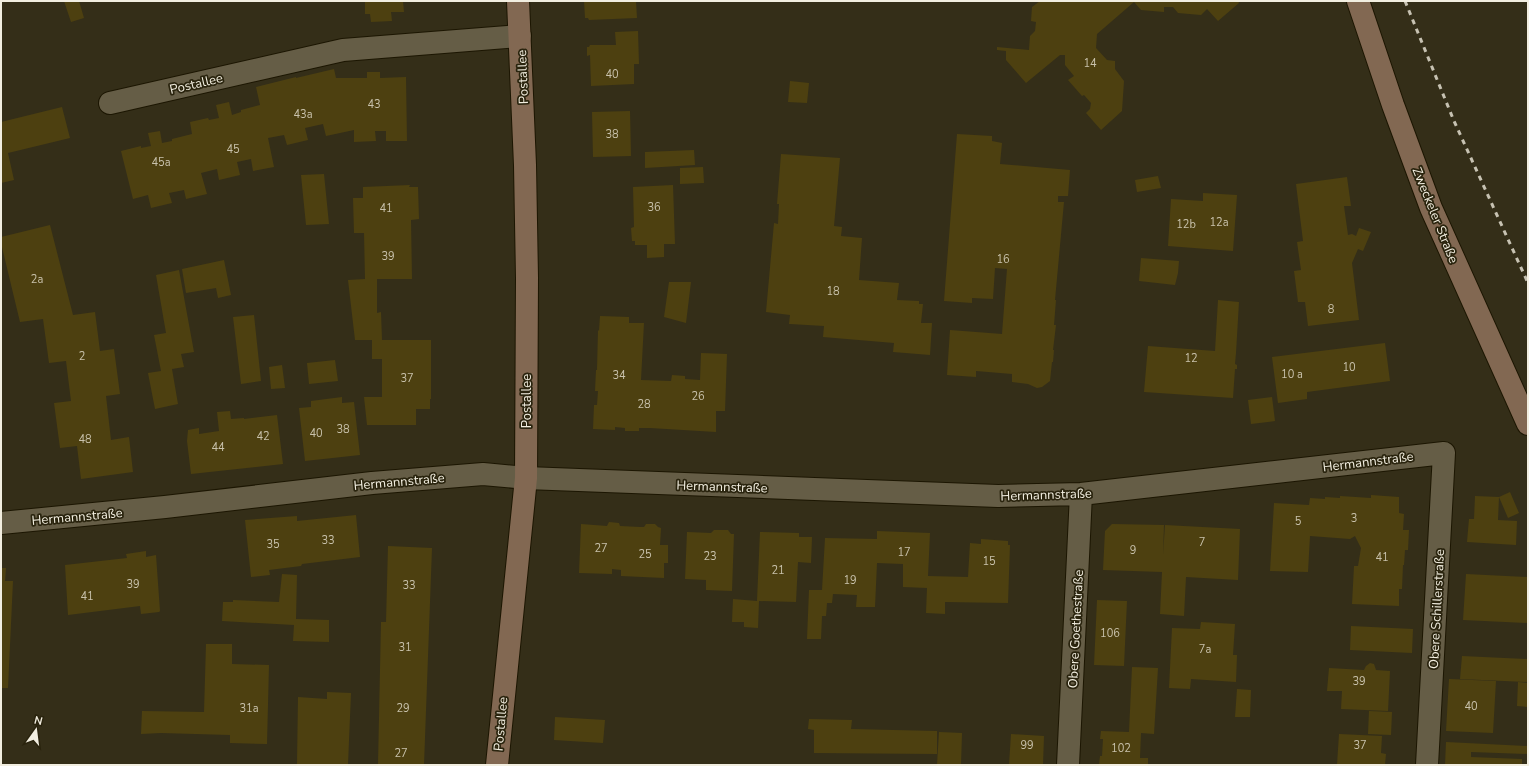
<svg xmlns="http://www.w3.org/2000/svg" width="1529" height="766" font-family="'Nunito Sans',sans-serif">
  <rect width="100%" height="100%" fill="#342e18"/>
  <path fill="#4d4010" d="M 64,1 L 79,1 L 84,18 L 71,22 Z
    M 365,1 L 403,1 L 404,12 L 391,12 L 392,21 L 371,22 L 370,14 L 365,14 Z
    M 584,1 L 636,1 L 637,18 L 589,20 L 588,18 L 585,18 Z
    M 1040,1 L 1238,1 L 1239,3 L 1218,21 L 1207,9 L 1201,15 L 1178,13 L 1173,7 L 1164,7 L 1164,12 L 1141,10 L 1134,2 L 1097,34 L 1096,48 L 1107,60 L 1115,61 L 1115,69 L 1124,81 L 1122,111 L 1101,130 L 1086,113 L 1090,109 L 1091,103 L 1084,95 L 1082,96 L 1068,80 L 1074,76 L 1065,65 L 1065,55 L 1060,55 L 1026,83 L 1006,60 L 1006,51 L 997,50 L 997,47 L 1029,50 L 1030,36 L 1035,31 L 1036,22 L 1031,21 L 1032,7 Z
    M 638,31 L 639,64 L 634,64 L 634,84 L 591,86 L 590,55 L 587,56 L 587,47 L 589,47 L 590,45 L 616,45 L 615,32 Z
    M 334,69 L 336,78 L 367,78 L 367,72 L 380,72 L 380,78 L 406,77 L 407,141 L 386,141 L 386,131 L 375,131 L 376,141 L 354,142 L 354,130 L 326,136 L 323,124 L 305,128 L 308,140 L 287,145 L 284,135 L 268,138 L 274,167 L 253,171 L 251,159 L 237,162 L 240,175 L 219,180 L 217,169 L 201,173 L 207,194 L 186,199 L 184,190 L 169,193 L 172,203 L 151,208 L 148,195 L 133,199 L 121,151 L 141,146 L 141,148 L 151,146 L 148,133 L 160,131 L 162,143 L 172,141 L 172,139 L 192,134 L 190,122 L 208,118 L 209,120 L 219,118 L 216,105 L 229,102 L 232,115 L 241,112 L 241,110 L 260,105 L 256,87 L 296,77 L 296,78 Z
    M 790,81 L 809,83 L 807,103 L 788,102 Z
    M 62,107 L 70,138 L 8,153 L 14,180 L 1,183 L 1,122 Z
    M 630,111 L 631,156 L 593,157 L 592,112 Z
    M 957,134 L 992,136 L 992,141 L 1002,143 L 1000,164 L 1070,170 L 1068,196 L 1058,196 L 1058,202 L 1064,202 L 1055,300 L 1056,300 L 1054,325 L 1056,325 L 1053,350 L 1054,350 L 1053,362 L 1052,362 L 1050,381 L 1042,387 L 1037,388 L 1028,384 L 1012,382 L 1012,374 L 976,371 L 976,377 L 947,375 L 950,330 L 1002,334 L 1007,269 L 995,268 L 993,299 L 972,298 L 972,303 L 944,301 Z
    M 694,150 L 695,165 L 645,168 L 645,152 Z
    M 781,154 L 840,158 L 834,226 L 842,227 L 841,236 L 862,238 L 859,280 L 899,283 L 897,300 L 919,301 L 919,304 L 923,304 L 921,323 L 932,323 L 930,355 L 893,352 L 894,343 L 823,337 L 824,326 L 790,324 L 789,324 L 790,315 L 766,312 L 774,223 L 778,224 L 779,204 L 777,204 Z
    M 703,167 L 704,183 L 680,184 L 680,168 Z
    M 324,174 L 329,224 L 306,225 L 301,175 Z
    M 1158,176 L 1161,188 L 1137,192 L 1135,180 Z
    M 1347,177 L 1351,206 L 1344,206 L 1348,235 L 1352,234 L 1356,236 L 1359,228 L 1371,232 L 1363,251 L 1358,249 L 1352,263 L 1359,320 L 1308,326 L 1305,302 L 1298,302 L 1294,271 L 1301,270 L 1297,242 L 1303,241 L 1296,184 Z
    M 410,185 L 409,187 L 418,187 L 419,219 L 411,220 L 412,279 L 377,279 L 377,313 L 381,312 L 382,340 L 431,340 L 431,399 L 430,399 L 430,409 L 416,409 L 416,425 L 367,425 L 364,397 L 382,397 L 382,359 L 372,359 L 372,340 L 355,340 L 348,280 L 365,279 L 364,233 L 354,233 L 353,198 L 363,198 L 363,187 Z
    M 673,185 L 675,244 L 664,244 L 664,257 L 647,258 L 647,245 L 635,245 L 635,241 L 632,241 L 631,228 L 634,227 L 633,187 Z
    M 1203,193 L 1237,195 L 1233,251 L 1168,246 L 1171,199 L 1203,201 Z
    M 50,225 L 73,315 L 95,312 L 100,351 L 114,349 L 120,394 L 106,396 L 111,440 L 129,437 L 133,472 L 81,479 L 77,446 L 60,448 L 54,403 L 71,401 L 66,361 L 49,363 L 43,319 L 20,322 L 1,243 L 1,237 Z
    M 1141,258 L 1179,261 L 1178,273 L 1175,285 L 1139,281 Z
    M 224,260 L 231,295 L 218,298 L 216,288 L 186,293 L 182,269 Z
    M 179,270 L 194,352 L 181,354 L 184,367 L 172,369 L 178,404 L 155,409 L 148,373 L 161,371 L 154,335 L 166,333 L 156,275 Z
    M 669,282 L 691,282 L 686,323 L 664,317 Z
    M 1218,300 L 1239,302 L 1236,353 L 1235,364 L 1237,365 L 1237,369 L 1235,369 L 1233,398 L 1144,392 L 1148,346 L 1215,351 Z
    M 254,315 L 261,381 L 241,384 L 233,317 Z
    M 600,316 L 629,317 L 629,323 L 644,323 L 641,380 L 671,381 L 672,375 L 685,376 L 685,379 L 700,380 L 701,353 L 727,354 L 725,411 L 716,411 L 716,432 L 650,428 L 639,428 L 639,431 L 625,431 L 625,428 L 615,427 L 615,430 L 593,429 L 594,405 L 597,405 L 598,391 L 595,391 L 596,370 L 597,370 L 598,330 L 599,331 Z
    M 1385,343 L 1390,381 L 1307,392 L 1307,399 L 1278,403 L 1272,357 Z
    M 335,360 L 338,381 L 309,384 L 307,363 Z
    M 282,365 L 285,388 L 271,389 L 269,367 Z
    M 342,397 L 342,403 L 354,402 L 360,455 L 305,461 L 299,408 L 311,407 L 311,401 Z
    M 1272,397 L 1275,421 L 1251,424 L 1248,400 Z
    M 230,411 L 231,419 L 244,418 L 244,419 L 277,415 L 283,464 L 191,474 L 187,441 L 188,430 L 199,428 L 199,434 L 219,431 L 217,412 Z
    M 1510,492 L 1519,513 L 1508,518 L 1499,497 Z
    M 1371,495 L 1399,497 L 1399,513 L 1404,514 L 1403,530 L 1409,530 L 1408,550 L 1405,550 L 1404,565 L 1403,565 L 1402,589 L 1399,589 L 1399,606 L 1352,604 L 1354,566 L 1358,566 L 1361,548 L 1355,536 L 1350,539 L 1310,536 L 1308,572 L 1270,571 L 1274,503 L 1309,505 L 1310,498 L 1325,499 L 1325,497 L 1340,498 L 1340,496 L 1371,498 Z
    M 1475,496 L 1499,497 L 1498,520 L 1517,521 L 1516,545 L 1467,542 L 1469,519 L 1474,519 Z
    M 356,515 L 360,557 L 302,564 L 301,566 L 269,570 L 270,575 L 251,577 L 245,520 L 297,516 L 297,521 Z
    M 609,522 L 619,523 L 620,526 L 640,527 L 644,527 L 646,524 L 655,524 L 658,527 L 661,528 L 660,545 L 668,545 L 668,563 L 664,563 L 664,578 L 621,576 L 621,570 L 612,569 L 612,574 L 579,573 L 581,524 L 607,526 Z
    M 1112,524 L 1164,525 L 1163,555 L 1165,525 L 1240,529 L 1238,580 L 1186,577 L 1184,616 L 1160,614 L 1162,572 L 1103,570 L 1105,531 Z
    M 714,530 L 728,530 L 731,534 L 734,534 L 732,591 L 706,590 L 706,580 L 685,579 L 687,532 L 711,533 Z
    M 877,531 L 930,533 L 928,576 L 968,577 L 970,543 L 981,544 L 981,539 L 1008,541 L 1008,545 L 1010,545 L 1008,603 L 945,602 L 945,614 L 926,613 L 927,588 L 903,587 L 903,564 L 877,563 L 875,607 L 856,607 L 857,595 L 833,594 L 832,603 L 827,603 L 826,616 L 822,616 L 821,639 L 807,639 L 809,590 L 822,590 L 825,538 L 877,539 Z
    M 760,532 L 799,533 L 799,537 L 812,537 L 811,563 L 798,562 L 796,602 L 759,601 L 758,628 L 744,627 L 744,622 L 732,622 L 733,599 L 757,601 Z
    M 388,546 L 432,548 L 424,765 L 378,765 L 381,622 L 386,622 Z
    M 146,551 L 146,557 L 156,555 L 160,611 L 159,612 L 141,614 L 140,606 L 68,615 L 65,565 L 127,558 L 126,554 Z
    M 1,568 L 6,568 L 5,581 L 13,581 L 8,688 L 1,688 Z
    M 282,574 L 297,575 L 296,619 L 329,620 L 329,642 L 293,641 L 294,625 L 222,621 L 223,602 L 233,602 L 233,600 L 279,602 Z
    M 1466,574 L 1528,577 L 1528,623 L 1463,620 Z
    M 1097,600 L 1127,601 L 1124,666 L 1094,665 Z
    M 1201,622 L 1235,624 L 1233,655 L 1237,655 L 1236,682 L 1191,679 L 1190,689 L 1169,688 L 1172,628 L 1200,629 Z
    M 1351,626 L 1413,629 L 1412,653 L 1350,650 Z
    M 206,644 L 232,644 L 232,664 L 269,665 L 267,744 L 230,743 L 230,735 L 161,733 L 141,734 L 142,711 L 204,712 Z
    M 1462,656 L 1528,659 L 1528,682 L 1460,679 Z
    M 1370,663 L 1374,664 L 1376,670 L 1390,671 L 1388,711 L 1341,709 L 1342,691 L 1327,691 L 1329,668 L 1364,670 L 1366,666 Z
    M 1132,667 L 1158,668 L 1154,734 L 1141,733 L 1140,758 L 1148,758 L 1148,765 L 1099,765 L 1100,756 L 1102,756 L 1103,739 L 1100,739 L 1101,731 L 1129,732 Z
    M 1449,679 L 1496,681 L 1493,733 L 1446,731 Z
    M 1518,682 L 1528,683 L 1528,707 L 1517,706 Z
    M 1237,689 L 1251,690 L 1250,717 L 1235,717 Z
    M 327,692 L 351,693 L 348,765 L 297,765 L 298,697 L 327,699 Z
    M 1369,711 L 1392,712 L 1391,735 L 1368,734 Z
    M 555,717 L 605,720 L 603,743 L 554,740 Z
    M 809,719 L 852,720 L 851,729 L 937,731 L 937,754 L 814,753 L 814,730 L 808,729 Z
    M 939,732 L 962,733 L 961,765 L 937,765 Z
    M 1011,734 L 1044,736 L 1043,765 L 1009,765 Z
    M 1339,734 L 1382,736 L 1381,753 L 1386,754 L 1385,765 L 1337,765 Z
    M 1446,742 L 1528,746 L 1528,754 L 1471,752 L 1471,757 L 1522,759 L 1522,765 L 1445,765 Z"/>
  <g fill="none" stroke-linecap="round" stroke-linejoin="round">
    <g stroke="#1c1602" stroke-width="24">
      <path id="street" d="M 110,103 L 343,50 L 520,36
        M 1,523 L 165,507 L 372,483 L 483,474 L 526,478 L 998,496 L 1081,494 L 1444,453 L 1427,765
        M 1068,765 L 1081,494"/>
    </g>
    <g stroke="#1c1602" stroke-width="24">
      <path id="secondary" d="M 1358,1 L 1393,105 L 1431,208 L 1528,424
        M 497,765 L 526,478 L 527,278 L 525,165 L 518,1"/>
    </g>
    <use href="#street" stroke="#655d46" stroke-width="22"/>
    <use href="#secondary" stroke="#826852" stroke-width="22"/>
    <path stroke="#c7c2b2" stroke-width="3" stroke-dasharray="5 5" stroke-linecap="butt" d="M 1405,1 L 1454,121 L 1528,283"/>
  </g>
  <g text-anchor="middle" stroke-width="3.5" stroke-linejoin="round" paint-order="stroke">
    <g font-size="11" fill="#c9c2ac">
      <text x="1090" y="67">14</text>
      <text x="612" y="78">40</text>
      <text x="374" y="108">43</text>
      <text x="303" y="118">43a</text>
      <text x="612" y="138">38</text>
      <text x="233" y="153">45</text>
      <text x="161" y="166">45a</text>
      <text x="654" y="211">36</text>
      <text x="386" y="212">41</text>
      <text x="1219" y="226">12a</text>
      <text x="1186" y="228">12b</text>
      <text x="388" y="260">39</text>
      <text x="1003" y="263">16</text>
      <text x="37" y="283">2a</text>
      <text x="833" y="295">18</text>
      <text x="1331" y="313">8</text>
      <text x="82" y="360">2</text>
      <text x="1191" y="362">12</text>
      <text x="1349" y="371">10</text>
      <text x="1292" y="378">10 a</text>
      <text x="619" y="379">34</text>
      <text x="407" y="382">37</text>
      <text x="698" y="400">26</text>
      <text x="644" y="408">28</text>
      <text x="343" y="433">38</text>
      <text x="316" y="437">40</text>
      <text x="263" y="440">42</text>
      <text x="85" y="443">48</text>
      <text x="218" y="451">44</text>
      <text x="1354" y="522">3</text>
      <text x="1298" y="525">5</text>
      <text x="328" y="544">33</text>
      <text x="1202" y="546">7</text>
      <text x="273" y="548">35</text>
      <text x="601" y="552">27</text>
      <text x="1133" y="554">9</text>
      <text x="904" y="556">17</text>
      <text x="645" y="558">25</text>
      <text x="710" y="560">23</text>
      <text x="1382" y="561">41</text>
      <text x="989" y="565">15</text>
      <text x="778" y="574">21</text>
      <text x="850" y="584">19</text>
      <text x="133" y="588">39</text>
      <text x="409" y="589">33</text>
      <text x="87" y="600">41</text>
      <text x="1110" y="637">106</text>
      <text x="405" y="651">31</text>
      <text x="1205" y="653">7a</text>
      <text x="1359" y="685">39</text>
      <text x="1471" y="710">40</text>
      <text x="249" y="712">31a</text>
      <text x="403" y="712">29</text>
      <text x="1027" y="749">99</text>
      <text x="1360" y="749">37</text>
      <text x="1121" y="752">102</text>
      <text x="401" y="757">27</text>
    </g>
    <g font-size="13" fill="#f2eee0" stroke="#2a240e">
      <text transform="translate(522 77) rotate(-92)" y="5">Postallee</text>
      <text transform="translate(196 83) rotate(-13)" y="5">Postallee</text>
      <text transform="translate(1436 215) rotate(68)" y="5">Zweckeler Straße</text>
      <text transform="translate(526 401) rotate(-90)" y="5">Postallee</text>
      <text transform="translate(1368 461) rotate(-7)" y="5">Hermannstraße</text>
      <text transform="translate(399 481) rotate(-5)" y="5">Hermannstraße</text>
      <text transform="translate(722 486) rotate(2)" y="5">Hermannstraße</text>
      <text transform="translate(1046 494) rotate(-2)" y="5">Hermannstraße</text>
      <text transform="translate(77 516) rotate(-5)" y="5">Hermannstraße</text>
      <text transform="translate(1436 609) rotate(-87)" y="5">Obere Schillerstraße</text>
      <text transform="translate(1075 629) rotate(-87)" y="5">Obere Goethestraße</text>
      <text transform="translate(500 724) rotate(-85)" y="5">Postallee</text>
    </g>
  </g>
  <rect width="1529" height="766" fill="none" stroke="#f2eee0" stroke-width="4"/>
  <g transform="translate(36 730) rotate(14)" stroke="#2a240e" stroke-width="3" paint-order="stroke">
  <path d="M0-3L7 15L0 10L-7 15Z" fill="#f2eee0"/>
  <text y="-6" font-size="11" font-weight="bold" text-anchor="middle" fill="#f2eee0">N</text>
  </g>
</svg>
